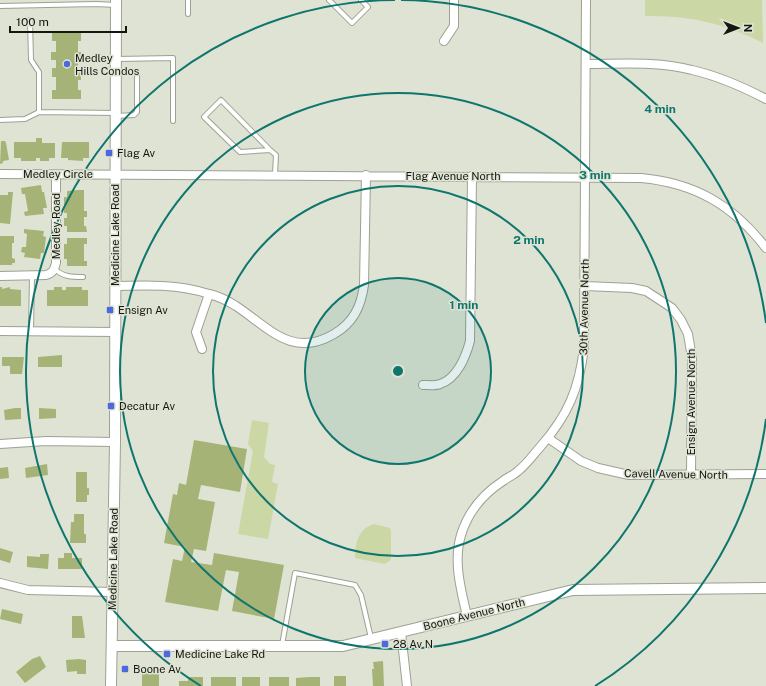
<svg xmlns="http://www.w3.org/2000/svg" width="766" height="686" font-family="'Public Sans',sans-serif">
  <rect width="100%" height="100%" fill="#dfe3d3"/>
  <path fill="#cbd8a5" d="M 645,0 L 762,0 L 763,43 C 726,23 686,15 645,16 Z
    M 252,420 L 269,423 L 264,457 L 270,464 L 275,465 L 272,482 L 278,484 L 268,539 L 238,534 L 253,451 L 248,444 Z
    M 374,524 L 390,528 L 391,532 L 391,560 L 385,564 L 355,558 C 355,543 358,529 374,524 Z"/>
  <path fill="#a5b476" d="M 56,32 L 81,33 L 81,41 L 78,41 L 78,52 L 81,52 L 81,60 L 78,60 L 78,72 L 81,72 L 81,80 L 78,80 L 78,90 L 81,90 L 81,99 L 52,99 L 52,90 L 56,90 L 56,77 L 52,77 L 52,68 L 56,68 L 56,60 L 51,60 L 51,52 L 56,52 L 56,41 L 52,41 L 52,33 Z
    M 36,138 L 42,138 L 42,143 L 55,143 L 55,158 L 49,158 L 49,161 L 40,161 L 40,158 L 36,158 L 36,161 L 21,161 L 21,158 L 14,158 L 14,142 L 36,142 Z
    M 1,141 L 5,141 L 6,143 L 9,160 L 3,161 L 3,163 L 0,164 Z
    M 62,142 L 89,142 L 89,158 L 83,158 L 83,161 L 68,160 L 68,158 L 61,158 Z
    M 41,185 L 42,192 L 44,192 L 47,208 L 43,208 L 44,214 L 25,216 L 24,212 L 28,211 L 25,194 L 22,194 L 21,188 Z
    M 78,190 L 84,190 L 84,211 L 87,211 L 87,217 L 84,217 L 84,226 L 86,226 L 87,232 L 67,232 L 67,226 L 64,226 L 64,218 L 67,218 L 67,213 L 64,213 L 64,197 L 67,197 L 67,191 Z
    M 8,192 L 13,192 L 10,224 L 0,223 L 0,195 L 8,195 Z
    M 24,229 L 44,231 L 43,236 L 46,237 L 44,253 L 41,253 L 40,259 L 24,257 L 25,253 L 21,252 L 22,247 L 26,247 L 27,234 L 24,233 Z
    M 0,236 L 14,236 L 14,243 L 12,243 L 12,258 L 15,259 L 15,263 L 12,263 L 12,265 L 0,265 Z
    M 67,238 L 87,238 L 87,244 L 84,244 L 84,261 L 87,261 L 87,266 L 67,266 L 67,259 L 64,259 L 64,244 L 67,244 Z
    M 0,287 L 2,287 L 2,289 L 10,287 L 10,289 L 21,290 L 21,306 L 0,306 Z
    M 54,287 L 62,287 L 62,290 L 66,290 L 66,287 L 82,287 L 82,290 L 88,290 L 88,306 L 47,306 L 47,290 L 54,290 Z
    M 62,355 L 62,367 L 38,367 L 38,357 Z
    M 2,357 L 24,357 L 22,374 L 10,374 L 10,366 L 2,366 Z
    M 15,408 L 21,408 L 21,419 L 5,420 L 4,410 Z
    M 39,408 L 56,409 L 56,418 L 39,419 Z
    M 194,440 L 247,449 L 240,492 L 201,485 L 198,499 L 215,502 L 206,551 L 194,549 L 191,562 L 212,565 L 214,553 L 284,565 L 274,619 L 232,611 L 239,572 L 226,570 L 218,611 L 165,602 L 173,559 L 182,561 L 185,547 L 164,543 L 173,494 L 177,495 L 179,483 L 186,485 Z
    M 47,464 L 48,475 L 26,478 L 25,468 Z
    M 8,467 L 9,478 L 0,479 L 0,468 Z
    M 76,472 L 87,472 L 87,488 L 89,488 L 89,495 L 87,495 L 87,502 L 76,502 Z
    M 74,514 L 84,514 L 84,534 L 86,534 L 86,543 L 70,543 L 71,522 L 74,522 Z
    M 0,548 L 13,552 L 10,563 L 0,560 Z
    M 64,553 L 72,553 L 72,558 L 82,558 L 82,569 L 58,569 L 58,558 L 64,558 Z
    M 40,554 L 49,554 L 48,569 L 27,567 L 27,556 L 40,557 Z
    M 2,609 L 23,614 L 21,624 L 0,619 Z
    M 72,616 L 82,616 L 85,638 L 72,638 Z
    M 40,656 L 46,667 L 25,683 L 16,672 L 32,659 Z
    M 79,659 L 86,660 L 86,674 L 77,674 L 77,671 L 67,672 L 66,660 Z
    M 383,661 L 384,686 L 373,686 L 372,669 L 374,669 L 373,662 Z
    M 142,671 L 159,672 L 159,686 L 142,686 Z
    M 334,676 L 346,676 L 346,686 L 334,686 Z
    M 188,677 L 203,677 L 203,686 L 179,686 L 179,681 L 188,681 Z
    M 211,677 L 236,677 L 236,686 L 211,686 Z
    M 242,677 L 260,677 L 260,686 L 242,686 Z
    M 269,677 L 289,677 L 289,686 L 269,686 Z
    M 309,677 L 320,677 L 320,686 L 296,686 L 296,678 Z"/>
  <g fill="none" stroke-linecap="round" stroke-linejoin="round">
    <g stroke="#9da192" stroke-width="6">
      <path id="service" d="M 188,0 L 188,14
        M 329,0 L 352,23 L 368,7 L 361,0
        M 0,6 L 96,4 L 116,5
        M 30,20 L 31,60 L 39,72 L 39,112 L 115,113
        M 117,59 L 173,58 L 173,121
        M 116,116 L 134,115 L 137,112 L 137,73
        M 0,120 L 25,119 L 39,112
        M 270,150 L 240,152 L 204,117 L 221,100 L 270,150 L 276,155 L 275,174
        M 55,269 C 63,277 72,277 83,277
        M 31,331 L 32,276
        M 282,645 L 295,573 L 355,585 L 361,595 L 371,638"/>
    </g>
    <g stroke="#9da192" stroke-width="10">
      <path id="minor" d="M 444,41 L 454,26 L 454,0
        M 586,64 C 621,64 658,61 692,70 C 718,76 743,87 766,99
        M 0,174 L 641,178 C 695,183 733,205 766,248
        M 0,276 L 46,275 C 53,273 54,270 56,263 L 56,175
        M 115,286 C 146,285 179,284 209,294 C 218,296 228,301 236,306 C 268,327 292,359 334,334 C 353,323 361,307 364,285 L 366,175
        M 585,286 L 632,288 L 646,291 L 672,308 L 681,320 L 688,334 L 692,358 L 691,474
        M 0,331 L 115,332
        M 202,349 L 196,332 L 209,294
        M 423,385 C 428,385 435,386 440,384 C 457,379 466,356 470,341 L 472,176
        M 548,438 L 581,461 L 598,468 L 629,475 L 766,474
        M 0,444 L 46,441 L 115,442
        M 0,583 L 28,590 L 113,592
        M 467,616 C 461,590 453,562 461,535 C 468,512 483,494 503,481 C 508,477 514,475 518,471 C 527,464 533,455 541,446 C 568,415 579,389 584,348 L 586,0
        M 401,632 L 407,686"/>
    </g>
    <g stroke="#9da192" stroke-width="12">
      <path id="tertiary" d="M 112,646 L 343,646 L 573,590 L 766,588
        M 111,686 L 115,442 L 116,0"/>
    </g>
    <use href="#service" stroke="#fff" stroke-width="4"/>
    <use href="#minor" stroke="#fff" stroke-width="8"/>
    <use href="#tertiary" stroke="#fff" stroke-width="10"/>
  </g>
  <circle cx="398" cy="371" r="93" fill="#0f766e" fill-opacity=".12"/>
  <g fill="none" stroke="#0f766e" stroke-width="2">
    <circle cx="398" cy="371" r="93"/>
    <circle cx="398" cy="371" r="185"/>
    <circle cx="398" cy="371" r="278"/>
    <path d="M766 419A371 371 0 0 1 595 686M201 686A371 371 0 0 1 395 0M401 0A371 371 0 0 1 766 323"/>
  </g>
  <g fill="#4c69dd" stroke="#dfe3d3" stroke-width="1.5">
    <circle cx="67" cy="64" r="4"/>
    <rect x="105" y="149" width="8" height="8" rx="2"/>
    <rect x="106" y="306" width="8" height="8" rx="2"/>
    <rect x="107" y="402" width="8" height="8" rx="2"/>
    <rect x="381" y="640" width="8" height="8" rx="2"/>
    <rect x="163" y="650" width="8" height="8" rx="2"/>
    <rect x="121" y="665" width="8" height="8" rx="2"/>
  </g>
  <g text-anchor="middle" stroke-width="3" stroke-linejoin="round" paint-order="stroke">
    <g font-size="11" fill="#141610" stroke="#dfe3d3" text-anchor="start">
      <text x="75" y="62">Medley<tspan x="75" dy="13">Hills Condos</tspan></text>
      <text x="117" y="157">Flag Av</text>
      <text x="118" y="314">Ensign Av</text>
      <text x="119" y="410">Decatur Av</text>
      <text x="393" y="648">28 Av N</text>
      <text x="175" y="658">Medicine Lake Rd</text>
      <text x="133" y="673">Boone Av</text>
    </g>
    <g font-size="11" fill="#141610" stroke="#dfe3d3">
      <text x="58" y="178">Medley Circle</text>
      <text x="453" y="180">Flag Avenue North</text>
      <text transform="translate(56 226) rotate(-90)" y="4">Medley Road</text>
      <text transform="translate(115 235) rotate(-90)" y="4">Medicine Lake Road</text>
      <text transform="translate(584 307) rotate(-89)" y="4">30th Avenue North</text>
      <text transform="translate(691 402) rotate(-90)" y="4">Ensign Avenue North</text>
      <text transform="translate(676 474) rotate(1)" y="4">Cavell Avenue North</text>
      <text transform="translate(113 559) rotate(-89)" y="4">Medicine Lake Road</text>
      <text transform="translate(474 614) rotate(-14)" y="4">Boone Avenue North</text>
    </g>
  </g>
  <circle cx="398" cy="371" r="6" fill="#0f766e" stroke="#dfe3d3" stroke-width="2"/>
  <g font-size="12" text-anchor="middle" font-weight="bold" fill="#0f766e" stroke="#dfe3d3" stroke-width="3" stroke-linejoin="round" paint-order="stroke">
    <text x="660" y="113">4 min</text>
    <text x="595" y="179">3 min</text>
    <text x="529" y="244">2 min</text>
    <text x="464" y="309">1 min</text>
  </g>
  <g transform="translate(738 28) rotate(90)" stroke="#dfe3d3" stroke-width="3" paint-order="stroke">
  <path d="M0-3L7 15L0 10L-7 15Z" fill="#141610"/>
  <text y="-6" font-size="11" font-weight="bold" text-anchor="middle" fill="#141610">N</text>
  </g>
  <path d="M10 26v6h116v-6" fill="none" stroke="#141610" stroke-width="2"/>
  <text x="16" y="26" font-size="12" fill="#141610" stroke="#dfe3d3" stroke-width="3" paint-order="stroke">100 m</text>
</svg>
